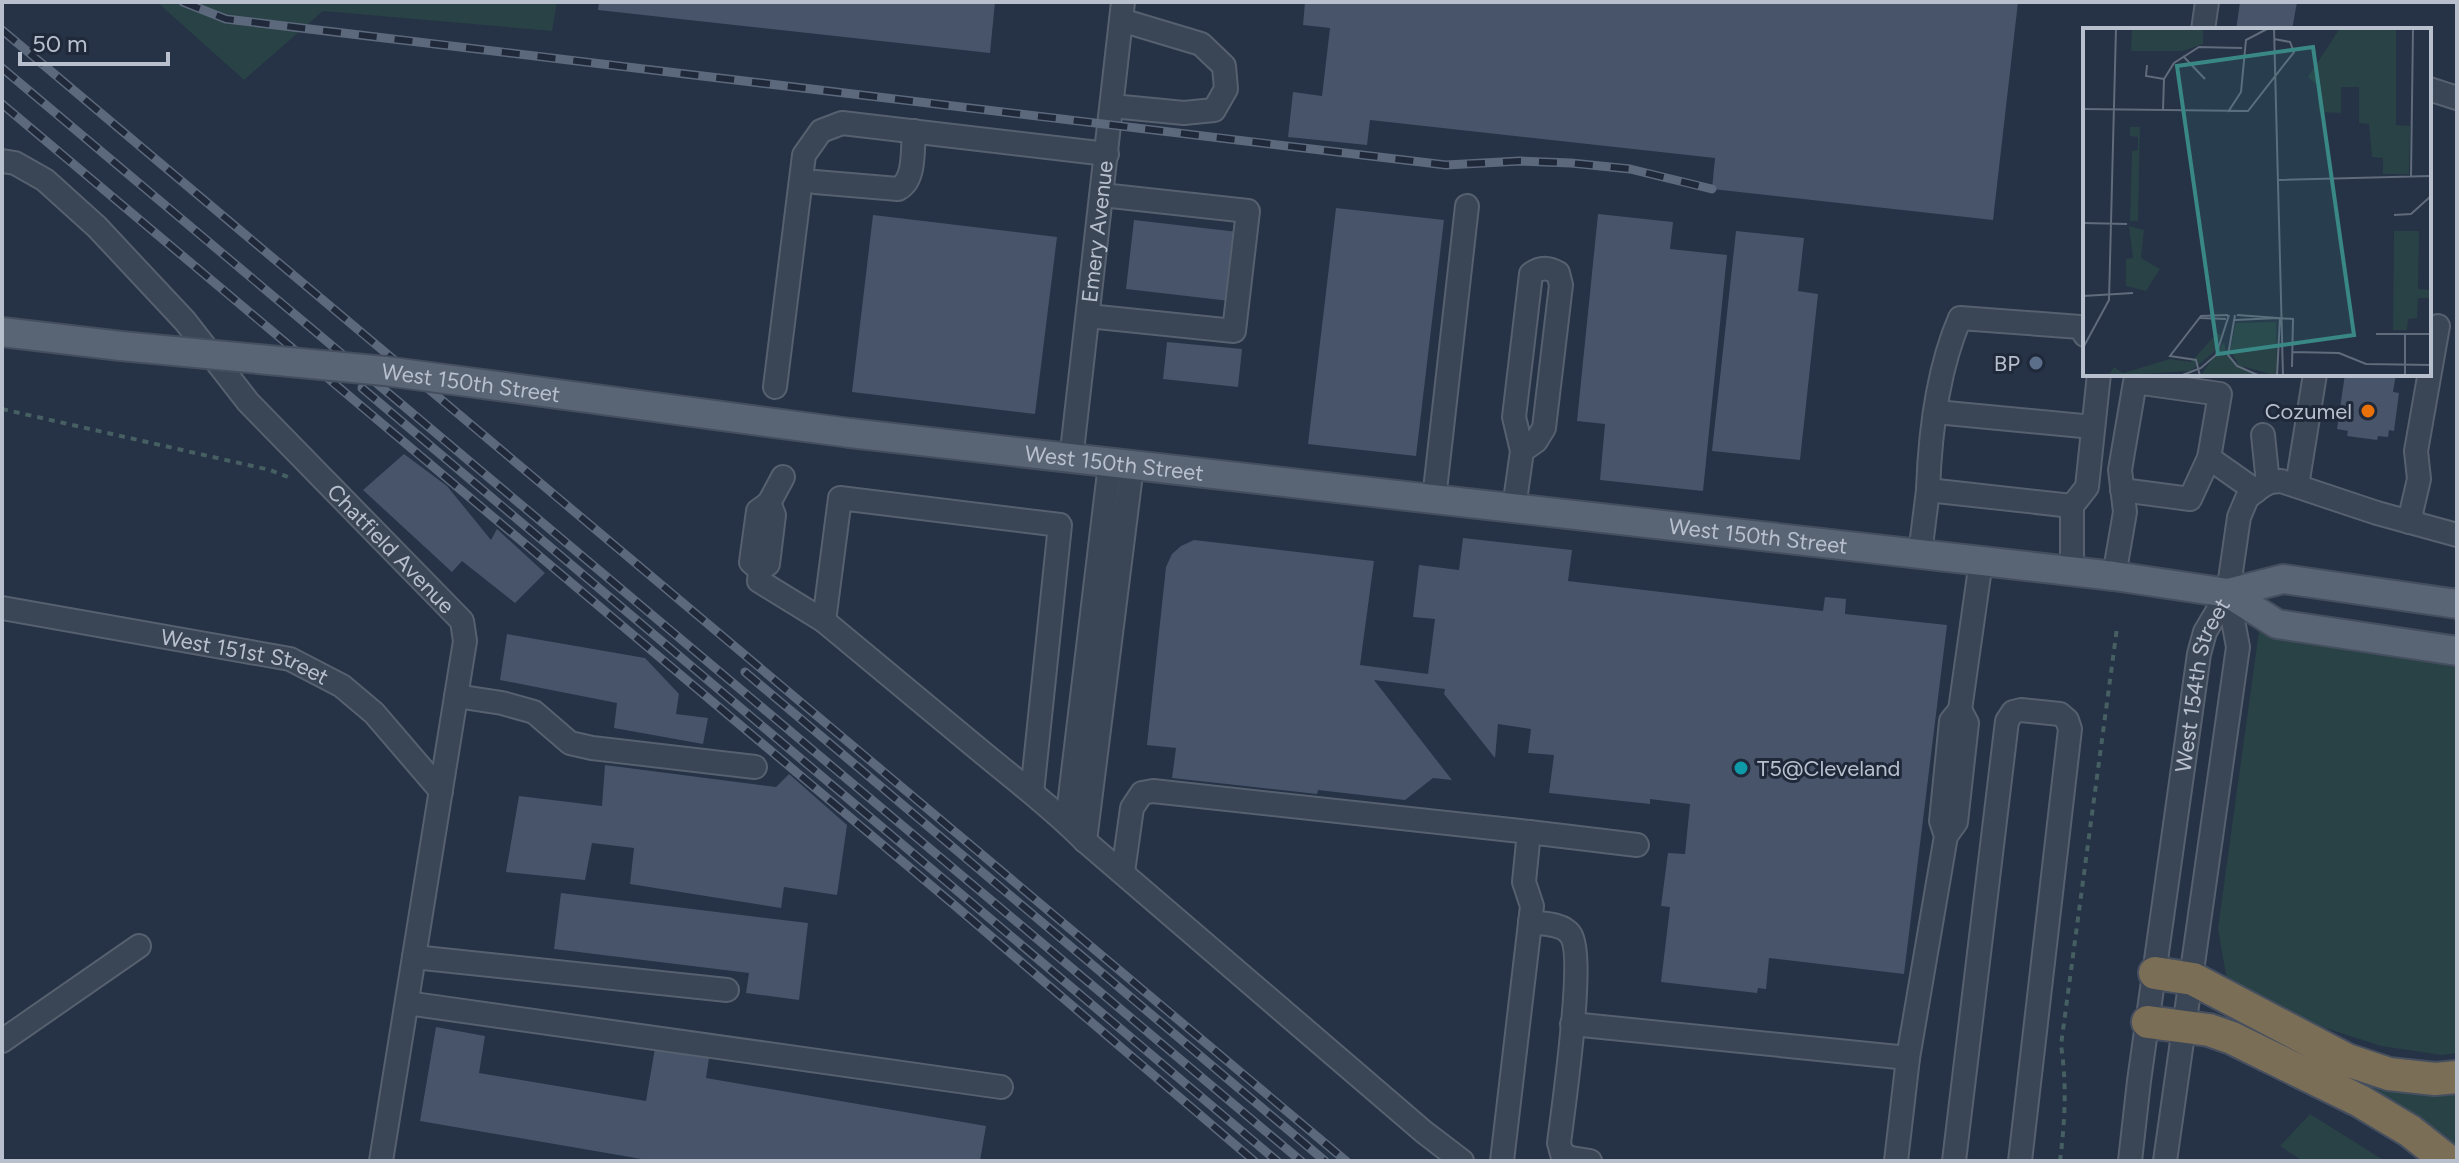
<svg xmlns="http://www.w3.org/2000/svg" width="2459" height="1163" font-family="Figtree,sans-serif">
  <rect width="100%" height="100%" fill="#263245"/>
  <path fill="#284246" d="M 157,2 L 557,2 L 552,31 L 323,11 L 244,80 Z
    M 2259,631 L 2457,659 L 2457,1053 L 2442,1055 L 2381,1046 L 2276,1012 L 2226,976 L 2218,928 Z
    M 2372,1083 L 2422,1093 L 2457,1093 L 2457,1149 L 2446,1139 L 2367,1094 Z
    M 2310,1114 L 2385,1161 L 2303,1161 L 2280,1146 Z"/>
  <path fill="#47546a" d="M 599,2 L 995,2 L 990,53 L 598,10 Z
    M 1305,2 L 2018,2 L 1993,220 L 1712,189 L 1715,158 L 1370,120 L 1367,145 L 1288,137 L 1293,92 L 1322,96 L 1330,28 L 1303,25 Z
    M 2240,2 L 2297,2 L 2292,30 L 2236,30 Z
    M 1336,208 L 1444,220 L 1416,456 L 1308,444 Z
    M 1598,214 L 1673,222 L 1670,249 L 1727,255 L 1703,491 L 1600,480 L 1605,424 L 1577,421 Z
    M 873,215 L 1057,237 L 1035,414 L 852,392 Z
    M 1134,220 L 1238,232 L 1230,301 L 1126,289 Z
    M 1736,231 L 1804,238 L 1798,291 L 1818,294 L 1800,460 L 1712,451 Z
    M 1167,342 L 1242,349 L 1238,387 L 1163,379 Z
    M 2345,374 L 2396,374 L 2393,392 L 2399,393 L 2394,431 L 2389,430 L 2388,437 L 2378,436 L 2377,440 L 2347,436 L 2348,431 L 2337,429 Z
    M 404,454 L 447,486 L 491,540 L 497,529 L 545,573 L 515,603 L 462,561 L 452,572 L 363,490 Z
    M 1463,538 L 1572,550 L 1568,581 L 1823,611 L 1825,597 L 1846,599 L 1845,614 L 1947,625 L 1904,974 L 1769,958 L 1766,989 L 1758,988 L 1757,993 L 1661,982 L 1670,907 L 1661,906 L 1668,853 L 1685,854 L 1690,804 L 1650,799 L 1650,804 L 1549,793 L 1554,755 L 1528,753 L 1531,729 L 1498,724 L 1495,758 L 1444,694 L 1445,689 L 1374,680 L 1452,780 L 1433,778 L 1405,800 L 1318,790 L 1317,794 L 1172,778 L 1176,748 L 1147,745 L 1166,567 L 1172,554 L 1181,546 L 1194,540 L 1374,561 L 1360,665 L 1428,674 L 1435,619 L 1413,617 L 1419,565 L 1459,570 Z
    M 507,634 L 645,658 L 679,694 L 676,714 L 708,718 L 703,744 L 614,728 L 617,703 L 500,680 Z
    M 605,765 L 776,787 L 789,774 L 847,825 L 837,895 L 784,887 L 781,908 L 630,884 L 634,848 L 592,843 L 585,880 L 506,872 L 519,796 L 602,806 Z
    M 561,893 L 808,923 L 799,1000 L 746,993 L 749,973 L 554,949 Z
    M 436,1027 L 485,1036 L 479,1073 L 646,1101 L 655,1048 L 709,1058 L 706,1078 L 986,1126 L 980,1161 L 653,1161 L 420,1121 Z"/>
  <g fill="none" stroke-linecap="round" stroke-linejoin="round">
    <g stroke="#56606f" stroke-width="26">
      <g id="minor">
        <path d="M 2203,30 L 2207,2"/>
        <path d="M 2429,89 L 2457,98"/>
        <path d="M 1112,106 L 1184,113 L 1214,110 L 1226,89 L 1224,66 L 1201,44 L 1121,20"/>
        <path id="s1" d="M 2,161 L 15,163 L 45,180 L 97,227 L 185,321 L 248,402 L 462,621 L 465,641 L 381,1161"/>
        <path d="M 815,182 L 898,189 C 916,180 912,149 914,131"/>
        <path d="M 1088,316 L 1234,331 L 1248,211 L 1102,195"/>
        <path d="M 775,387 L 804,155 L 821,131 L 842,123 L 1107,154"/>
        <path d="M 1936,412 L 2093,427"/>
        <path d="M 2263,435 L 2268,483"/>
        <path id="s2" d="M 1071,460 L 1123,2"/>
        <path d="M 2297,486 L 2315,374"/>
        <path d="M 1928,490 C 1930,433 1937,371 1960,318 L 2080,327 L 2085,335"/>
        <path d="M 2122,490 L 2190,499 L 2209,458"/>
        <path d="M 1434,499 L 1467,206"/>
        <path d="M 769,503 L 783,477"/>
        <path d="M 2072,506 L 2087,487 L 2099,374"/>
        <path d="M 1514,508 L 1522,451 L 1514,417 L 1531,274 C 1540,267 1548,267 1558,273 L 1561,285 L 1544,428 L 1536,441 L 1522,451"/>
        <path d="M 2409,522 L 2419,479 L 2416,451 L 2438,326"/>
        <path d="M 1920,554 L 1928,490 L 2072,506 L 2072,572"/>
        <path d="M 760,570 L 751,562 L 758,511 L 769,503 L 774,515 L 768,564 L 760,570 L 759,581 L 824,621"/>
        <path d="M 2114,576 L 2125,512 L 2120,470 L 2135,382 L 2220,394 L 2209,458 L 2256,491"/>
        <path id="s3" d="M 2,608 L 290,659 L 342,686 L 374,713 L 441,791"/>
        <path d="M 456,696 L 502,703 L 534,712 L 570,743 L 592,748 L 755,767"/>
        <path d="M 1960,710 L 1981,561"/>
        <path d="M 1032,793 L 1060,525 L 840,498 L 824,621 C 877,665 930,709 983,753 C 1018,782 1054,809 1085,841 L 1424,1132 L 1462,1161"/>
        <path d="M 1067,822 L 1110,464"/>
        <path d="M 1529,832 L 1637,845"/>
        <path d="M 1085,841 L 1132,466"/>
        <path d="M 1123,872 L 1132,808 L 1142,793 L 1153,791 L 1529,832 L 1524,882 L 1532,906 L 1502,1161"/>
        <path d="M 1530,922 C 1542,924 1562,923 1570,934 C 1586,954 1563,1110 1559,1143 L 1562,1154 L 1571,1158 L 1590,1161"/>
        <path d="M 414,957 L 727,990"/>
        <path d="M 407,1003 L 1001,1087"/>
        <path d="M 1572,1024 L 1908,1058 L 1896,1161"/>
        <path d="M 2,1041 L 139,946"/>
        <path d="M 1908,1058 L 1946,836 L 1956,822 L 1967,723 L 1960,710 L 1951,721 L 1941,821 L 1946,836"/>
        <path d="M 1954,1161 L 2007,721 L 2013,712 L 2021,710 L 2060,714 L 2067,720 L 2070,729 L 2020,1161"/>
        <path id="s4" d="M 2130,1161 L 2139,1081 L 2199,654 L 2205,632 L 2228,593"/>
        <path d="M 2165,1161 L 2238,647 L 2228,593 L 2239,517 L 2247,498 L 2258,489 L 2269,482 L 2281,481 L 2377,513 L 2457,535"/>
      </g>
    </g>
    <g stroke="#444e5e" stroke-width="32">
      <g id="major">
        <path d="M 2,332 L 121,346"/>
        <path id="s5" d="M 850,433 L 2114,576 L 2228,593 L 2283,579 L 2457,604"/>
        <path d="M 2228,593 L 2277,624 L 2457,651"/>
      </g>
    </g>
    <g stroke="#454f5f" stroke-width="36">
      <path id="highway" d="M 2155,973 L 2193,979 L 2347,1060 L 2389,1074 L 2435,1079 L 2457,1077
        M 2148,1022 L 2209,1030 L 2232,1038 L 2360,1101 L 2410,1131 L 2448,1161"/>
    </g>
    <path stroke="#465f62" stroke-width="4" stroke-dasharray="6 6" stroke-linecap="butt" d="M 2,409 L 270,470 L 288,477
      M 2060,1161 C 2065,1121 2067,1085 2061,1045 L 2117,628"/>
    <use href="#minor" stroke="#3a4555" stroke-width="22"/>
    <use href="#major" stroke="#596475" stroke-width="28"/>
    <use href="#highway" stroke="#7b6e57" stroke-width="32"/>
    <g stroke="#5c687c" stroke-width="9">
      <path id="rail" d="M 183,2 L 226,19 L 1446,165 L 1520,161 L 1571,163 L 1630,169 L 1712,189
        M 2,30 L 1346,1161
        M 2,68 L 1301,1161
        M 2,104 L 953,904 L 1254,1161
        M 362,388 L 1277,1161
        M 745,672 L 1325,1161"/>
    </g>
    <use href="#rail" stroke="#1f293a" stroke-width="6" stroke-dasharray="18" stroke-linecap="butt"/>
    <g stroke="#444e5e" stroke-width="32" stroke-linecap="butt">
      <g id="major-bridge">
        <path id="s6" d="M 121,346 L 385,371 L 850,433"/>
      </g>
    </g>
    <use href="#major-bridge" stroke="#596475" stroke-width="28"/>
  </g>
  <circle fill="#5c6f8a" stroke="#1f293a" stroke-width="3" cx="2036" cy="363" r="8"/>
  <circle fill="#e8710a" stroke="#1f293a" stroke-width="3" cx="2368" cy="411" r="8"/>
  <circle fill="#0f9aa8" stroke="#1f293a" stroke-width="3" cx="1741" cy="768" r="8"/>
  <g text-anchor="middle" stroke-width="6" stroke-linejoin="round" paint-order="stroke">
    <g font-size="22" fill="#b8c0ce" stroke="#1f293a">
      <text dy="8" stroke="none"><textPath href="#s2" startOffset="230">Emery Avenue</textPath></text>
      <text dy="8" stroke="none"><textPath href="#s6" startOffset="352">West 150th Street</textPath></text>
      <text dy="8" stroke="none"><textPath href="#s5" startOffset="266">West 150th Street</textPath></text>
      <text dy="8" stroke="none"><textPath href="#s5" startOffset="914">West 150th Street</textPath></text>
      <text dy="8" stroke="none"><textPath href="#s1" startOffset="554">Chatfield Avenue</textPath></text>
      <text dy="8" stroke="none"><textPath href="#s3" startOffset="248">West 151st Street</textPath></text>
      <text dy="8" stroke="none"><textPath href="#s4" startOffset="482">West 154th Street</textPath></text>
    </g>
    <g font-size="22" fill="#b8c0ce" stroke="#1f293a" text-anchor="end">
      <text x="2020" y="371">BP</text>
      <text x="2352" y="419">Cozumel</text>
      <text x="1757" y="776" text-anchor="start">T5@Cleveland</text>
    </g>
  </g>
  <g transform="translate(2083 28)">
    <rect width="348" height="348" fill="#263245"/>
    <path d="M 49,0 L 120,0 L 120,16 L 100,23 L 48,23 ZM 257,0 L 313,0 L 313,97 L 327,98 L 326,146 L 300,146 L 300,130 L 289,129 L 286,96 L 276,95 L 276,59 L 258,59 L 258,85 L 236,84 L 234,57 L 225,49 ZM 47,99 L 57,99 L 55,193 L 47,193 L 49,123 L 55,122 L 55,109 L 47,108 ZM 46,198 L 61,202 L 58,230 L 77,241 L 63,263 L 43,258 L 43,231 L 50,230 ZM 311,203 L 336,203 L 335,261 L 348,262 L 348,270 L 335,270 L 334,290 L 325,291 L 324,302 L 310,302 ZM 193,294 L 194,348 L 156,337 L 147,322 L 153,295 ZM 134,305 L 138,307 L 131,324 L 108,343 L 25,348 L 31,339 L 40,345 L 87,331 L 108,334 ZM 141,314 L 144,328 L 174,348 L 118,347 Z" fill="#284246"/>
    <path fill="none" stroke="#606b7c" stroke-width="2" d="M 191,0 L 200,348M 100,28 L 122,51M 64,37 L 63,48 L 81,51M 0,81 L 165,83 L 211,24 L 207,14 L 191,11M 80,82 L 81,51 L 91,35 L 116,19 L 159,20M 145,84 L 158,64 L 163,12 L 186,0M 328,148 L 330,0M 194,152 L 348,148M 311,187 L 328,186 L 348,168M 0,195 L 44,196M 0,268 L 50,265M 152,287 L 145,327 L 154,338 L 177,348M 154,287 L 210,291 L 209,339M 117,290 L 143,291M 152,292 L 195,290M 293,306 L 348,306M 0,320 L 26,272 L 33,0M 209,324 L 256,325 L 283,336 L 348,337M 97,348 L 118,340 L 133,327 L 146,287M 117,348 L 113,332 L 87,328 L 118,288 L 145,287M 194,348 L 197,289M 322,348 L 322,306"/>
    <path fill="#398886" fill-opacity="0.15" stroke="#398886" stroke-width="4" d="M 230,19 L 271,307 L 135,326 L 94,38 Z"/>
    <rect width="348" height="348" fill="none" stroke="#b8c0ce" stroke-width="4"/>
  </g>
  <rect width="2459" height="1163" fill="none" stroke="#b8c0ce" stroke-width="8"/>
  <path d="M20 52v12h148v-12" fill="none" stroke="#b8c0ce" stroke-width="4"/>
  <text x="32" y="52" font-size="24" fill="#b8c0ce" stroke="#1f293a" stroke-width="6" paint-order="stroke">50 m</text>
</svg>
